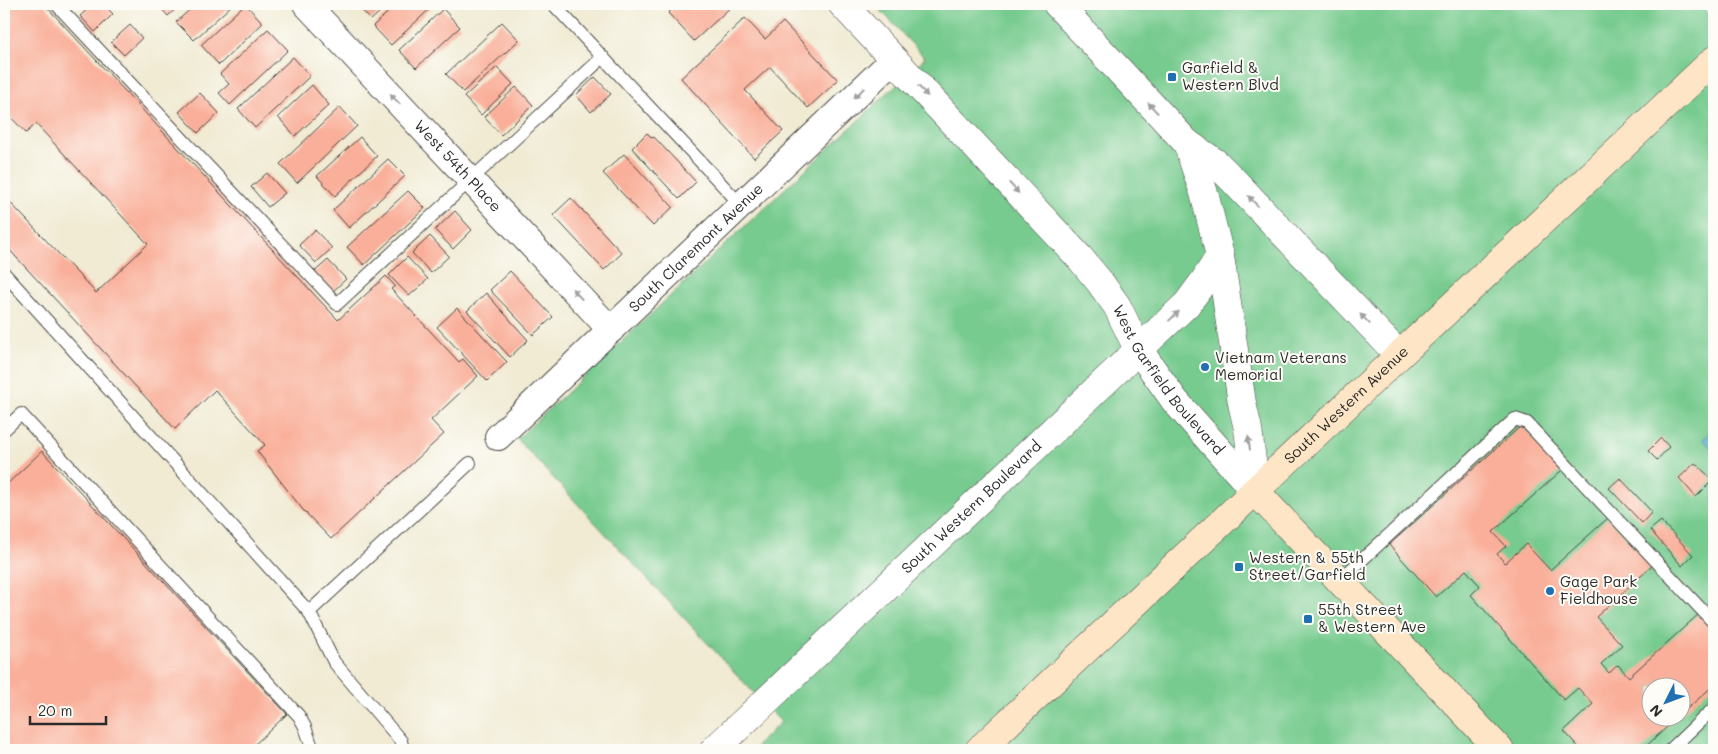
<svg xmlns="http://www.w3.org/2000/svg" width="1718" height="754" font-family="Mali,sans-serif">
  <rect width="100%" height="100%" fill="#fdfcf7"/>
  <filter id="ink" filterUnits="userSpaceOnUse"><feTurbulence type="fractalNoise" baseFrequency=".02" numOctaves="2"/><feDisplacementMap in="SourceGraphic" scale="10" xChannelSelector="R" yChannelSelector="G"/><feConvolveMatrix kernelMatrix="1 2 1 2 8 2 1 2 1" color-interpolation-filters="sRGB"/></filter>
  <filter id="wash" filterUnits="userSpaceOnUse"><feTurbulence type="fractalNoise" baseFrequency=".0096" numOctaves="4" result="noise"/><feDisplacementMap in="SourceGraphic" scale="20" xChannelSelector="R" yChannelSelector="G"/><feGaussianBlur stdDeviation="1.12" result="paint"/><feColorMatrix in="noise" values="0 0 0 0 0 0 0 0 0 0 0 0 0 0 0 0 0 1.4 0 .05"/><feComposite in="paint" operator="in"/></filter>
  <g filter="url(#wash)">
    <rect width="100%" height="100%" fill="#f1ebd4"/>
    <path fill="#77cb8f" stroke="#517b5d" fill-rule="evenodd" d="M 875,4 L 1699,4 L 1714,21 L 1714,750 L 752,750 L 781,722 L 517,439 L 925,58 ZM 1650,686 L 1680,686 L 1680,716 L 1650,716 Z"/>
    <path fill="#5dafd8" stroke="#446d82" d="M 1714,429 L 1714,451 L 1703,439 Z"/>
    <g id="blocks">
      <path fill="#f9af99" d="M 4,4 L 44,4 L 338,320 L 386,276 L 395,286 L 391,289 L 459,362 L 463,359 L 478,376 L 431,420 L 444,434 L 331,539 L 303,510 L 257,451 L 265,445 L 215,390 L 175,429 L 4,244 L 4,196 L 96,293 L 148,244 L 36,124 L 26,133 L 4,110 Z
        M 93,4 L 103,4 L 113,14 L 95,32 L 80,16 Z
        M 157,4 L 181,4 L 168,16 Z
        M 196,4 L 233,4 L 194,40 L 176,22 Z
        M 245,4 L 263,23 L 219,65 L 201,45 Z
        M 356,4 L 389,4 L 371,20 Z
        M 397,4 L 435,4 L 391,45 L 373,26 Z
        M 679,4 L 734,4 L 694,41 L 668,13 Z
        M 443,9 L 460,27 L 416,68 L 399,50 Z
        M 745,18 L 765,39 L 783,22 L 838,80 L 808,108 L 770,67 L 745,90 L 783,131 L 754,158 L 681,78 Z
        M 502,22 L 519,40 L 463,92 L 446,74 Z
        M 130,25 L 142,38 L 124,55 L 111,42 Z
        M 268,29 L 288,50 L 230,105 L 219,93 L 229,84 L 220,74 Z
        M 293,57 L 310,76 L 255,128 L 238,109 Z
        M 497,67 L 513,84 L 481,115 L 464,97 Z
        M 595,77 L 611,94 L 591,112 L 576,95 Z
        M 312,85 L 329,105 L 295,136 L 278,117 Z
        M 516,87 L 533,105 L 501,135 L 484,117 Z
        M 200,93 L 219,113 L 198,133 L 179,112 Z
        M 340,107 L 357,126 L 297,183 L 280,164 Z
        M 647,133 L 652,138 L 654,137 L 696,182 L 679,199 L 632,148 Z
        M 360,137 L 377,156 L 335,196 L 317,176 Z
        M 624,154 L 673,207 L 653,226 L 603,173 Z
        M 388,159 L 405,176 L 349,228 L 333,210 Z
        M 267,173 L 285,193 L 268,207 L 251,187 Z
        M 408,191 L 425,208 L 364,265 L 347,247 Z
        M 571,198 L 622,253 L 604,270 L 553,215 Z
        M 455,211 L 472,230 L 453,249 L 435,230 Z
        M 315,230 L 332,248 L 316,263 L 299,245 Z
        M 430,236 L 449,256 L 431,273 L 412,253 Z
        M 407,257 L 428,279 L 409,296 L 389,275 Z
        M 328,260 L 346,279 L 330,294 L 312,274 Z
        M 510,271 L 553,317 L 533,335 L 490,290 Z
        M 486,293 L 528,340 L 510,357 L 467,311 Z
        M 457,308 L 507,362 L 487,381 L 437,327 Z
        M 1522,425 L 1562,470 L 1493,532 L 1506,546 L 1497,554 L 1505,563 L 1526,544 L 1550,570 L 1608,518 L 1652,566 L 1596,617 L 1622,645 L 1601,664 L 1609,673 L 1618,665 L 1629,677 L 1700,613 L 1714,629 L 1714,685 L 1680,715 L 1680,686 L 1650,686 L 1650,716 L 1679,716 L 1642,750 L 1581,750 L 1564,731 L 1593,704 L 1578,688 L 1564,700 L 1471,595 L 1480,586 L 1466,570 L 1436,597 L 1389,545 Z
        M 1661,438 L 1669,447 L 1657,460 L 1648,451 Z
        M 42,451 L 287,714 L 251,748 L 253,750 L 4,750 L 4,487 Z
        M 1695,463 L 1713,480 L 1696,497 L 1679,478 Z
        M 1620,478 L 1652,512 L 1642,523 L 1609,488 Z
        M 1661,521 L 1693,555 L 1682,566 L 1650,530 Z"/>
    </g>
  </g>
  <g filter="url(#ink)">
    <use href="#blocks" fill-opacity="0" stroke="#494844" stroke-width="1"/>
    <g fill="none" stroke-linecap="round" stroke-linejoin="round">
      <g stroke="#494844" stroke-width="14">
        <path id="service" d="M 56,4 L 337,304 L 603,57
          M 553,4 L 741,205
          M 4,273 L 309,612 L 334,662 L 401,741 L 403,750
          M 4,430 L 21,414 L 299,716 L 305,727 L 313,750
          M 1340,580 L 1515,419 L 1527,423 L 1714,623
          M 309,612 L 470,463
          M 1670,750 L 1714,708"/>
      </g>
      <g stroke="#494844" stroke-width="28">
        <g id="minor">
          <path id="s1" d="M 306,4 L 611,330"/>
          <path id="s2" d="M 498,437 L 894,59"/>
        </g>
      </g>
      <g stroke="#494844" stroke-width="29">
        <g id="tertiary">
          <path id="s3" d="M 842,4 L 1079,257 L 1099,281 L 1117,306 L 1138,349 L 1175,401 L 1256,492"/>
          <path d="M 1057,4 L 1187,143 L 1216,163 L 1234,181 L 1399,355"/>
          <path d="M 1187,143 L 1204,193 L 1220,256 L 1242,403 L 1248,429 L 1256,492"/>
          <path id="s4" d="M 714,750 L 1187,304 L 1204,281 L 1220,256"/>
        </g>
      </g>
      <g stroke="#494844" stroke-width="29">
        <g id="secondary">
          <path d="M 1256,492 L 1500,750"/>
          <path id="s5" d="M 979,750 L 1714,60"/>
        </g>
      </g>
      <use href="#service" stroke="#fff" stroke-width="12"/>
      <use href="#minor" stroke="#fff" stroke-width="26"/>
      <use href="#tertiary" stroke="#fff" stroke-width="28"/>
      <use href="#secondary" stroke="#fde5c5" stroke-width="28"/>
    </g>
    <defs><path id="oneway-solid" d="M-6-.8H1V-3.2L6.5 0L1 3.2V.8H-6Z" transform="scale(1.25)"/></defs>
    <g fill="#a0a0a0">
      <use href="#oneway-solid" transform="translate(923 91) rotate(47)"/>
      <use href="#oneway-solid" transform="translate(859 93) rotate(136)"/>
      <use href="#oneway-solid" transform="translate(395 99) rotate(-133)"/>
      <use href="#oneway-solid" transform="translate(1153 108) rotate(-133)"/>
      <use href="#oneway-solid" transform="translate(1014 188) rotate(47)"/>
      <use href="#oneway-solid" transform="translate(1253 201) rotate(-133)"/>
      <use href="#oneway-solid" transform="translate(577 294) rotate(-133)"/>
      <use href="#oneway-solid" transform="translate(1174 316) rotate(-43)"/>
      <use href="#oneway-solid" transform="translate(1365 319) rotate(-134)"/>
      <use href="#oneway-solid" transform="translate(1249 443) rotate(-98)"/>
    </g>
  </g>
  <g fill="#1f6fb2" stroke="#fdfcf7" stroke-width="2">
    <rect x="1167" y="72" width="10" height="10" rx="2.5"/>
    <circle cx="1205" cy="367" r="5"/>
    <rect x="1234" y="562" width="10" height="10" rx="2.5"/>
    <circle cx="1550" cy="591" r="5"/>
    <rect x="1303" y="614" width="10" height="10" rx="2.5"/>
  </g>
  <g text-anchor="middle" stroke-width="4" stroke-linejoin="round" paint-order="stroke">
    <g font-size="15" fill="#2b2b2b" stroke="#fdfcf7" text-anchor="start">
      <text x="1182" y="73">Garfield &amp;<tspan x="1182" dy="17">Western Blvd</tspan></text>
      <text x="1215" y="363">Vietnam Veterans<tspan x="1215" dy="17">Memorial</tspan></text>
      <text x="1249" y="563">Western &amp; 55th<tspan x="1249" dy="17">Street/Garfield</tspan></text>
      <text x="1560" y="587">Gage Park<tspan x="1560" dy="17">Fieldhouse</tspan></text>
      <text x="1318" y="615">55th Street<tspan x="1318" dy="17">&amp; Western Ave</tspan></text>
    </g>
    <g font-size="15" fill="#2b2b2b" stroke="#fdfcf7">
      <text dy="5" stroke="none"><textPath href="#s1" startOffset="222">West 54th Place</textPath></text>
      <text dy="5" stroke="none"><textPath href="#s2" startOffset="274">South Claremont Avenue</textPath></text>
      <text dy="5" stroke="none"><textPath href="#s3" startOffset="499">West Garfield Boulevard</textPath></text>
      <text dy="5" stroke="none"><textPath href="#s5" startOffset="504">South Western Avenue</textPath></text>
      <text dy="5" stroke="none"><textPath href="#s4" startOffset="354">South Western Boulevard</textPath></text>
    </g>
  </g>
  <rect width="1718" height="754" fill="none" stroke="#fdfcf7" stroke-width="20"/>
  <g transform="translate(1666 702) rotate(228)"><circle r="24" fill="#fdfcf7" stroke="#a9a8a5"/>
  <path d="M0-4L9 19L0 12L-9 19Z" fill="#1f6fb2"/>
  <text y="-8" font-size="14" font-weight="bold" text-anchor="middle" fill="#2b2b2b">N</text>
  </g>
  <path d="M30 716v8h76v-8" fill="none" stroke="#2b2b2b" stroke-width="2.5"/>
  <text x="38" y="716" font-size="15" fill="#2b2b2b" stroke="#fdfcf7" stroke-width="4" paint-order="stroke">20 m</text>
</svg>
